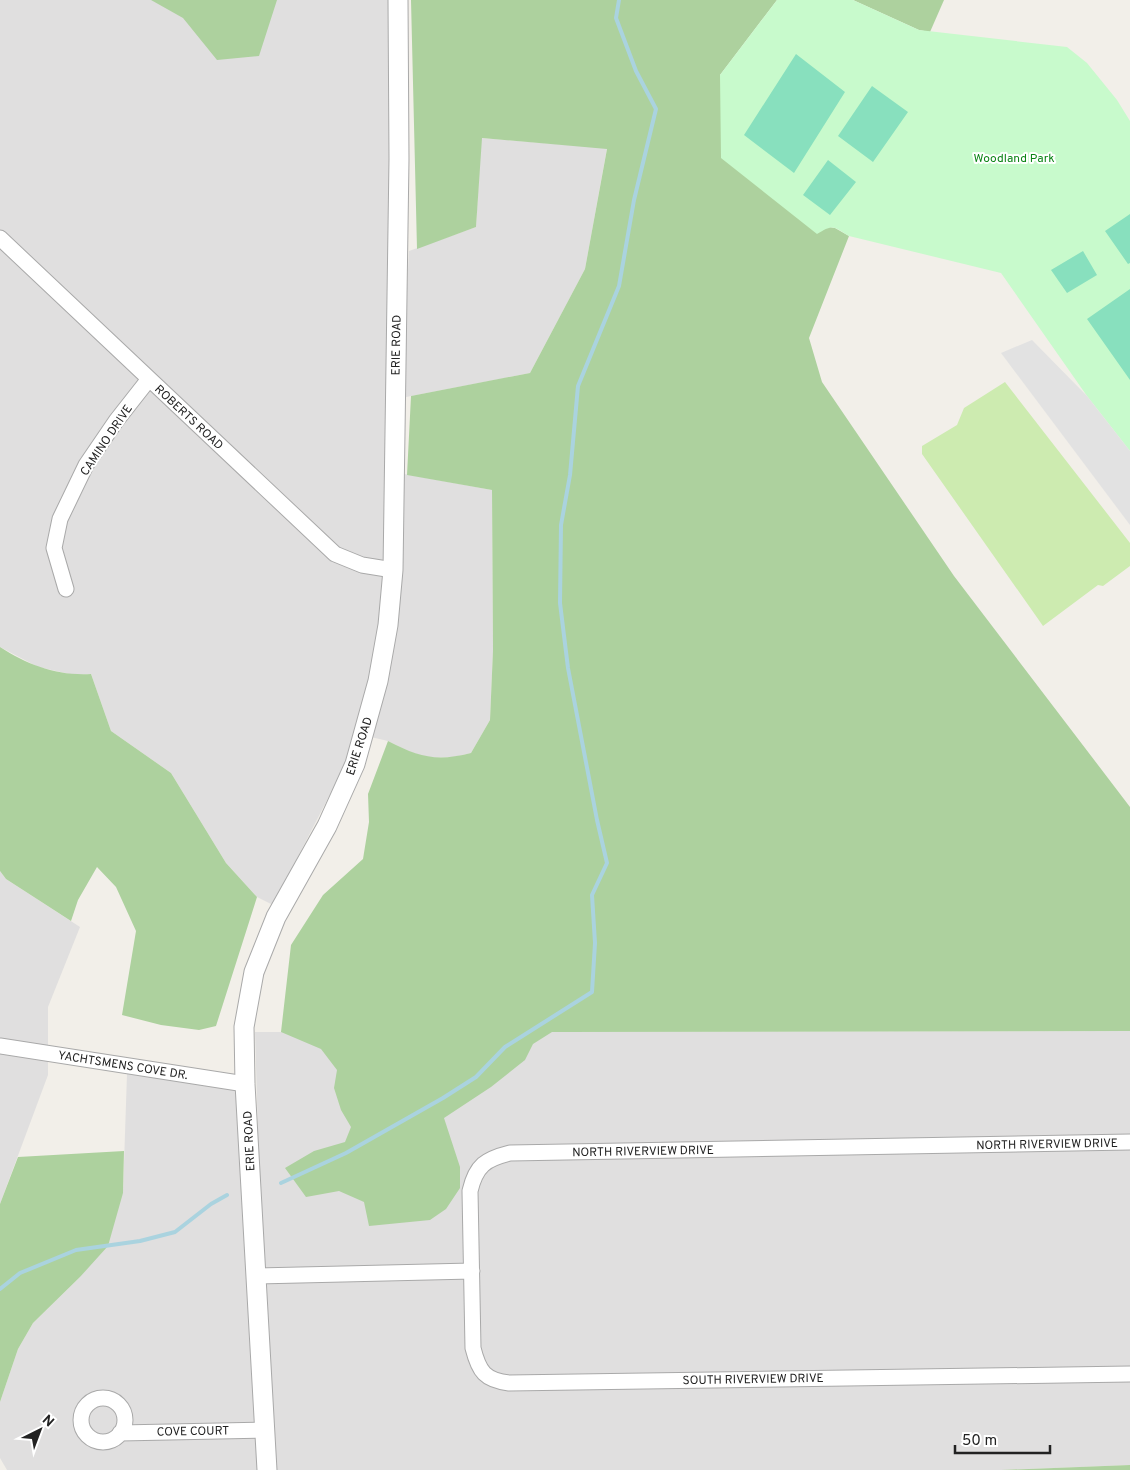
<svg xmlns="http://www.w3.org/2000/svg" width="1130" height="1470" font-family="Overpass,sans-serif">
  <rect width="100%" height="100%" fill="#f2efe9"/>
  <path fill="#e0dfdf" d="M 0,0 L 394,0 L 387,563 L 366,561 L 339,549 L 0,232 Z
    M 481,138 L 607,148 L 585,269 L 530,373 L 401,398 L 409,251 L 476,227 Z
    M 0,243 L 333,556 L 390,573 L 383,632 L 359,723 L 342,771 L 273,905 L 257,897 L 226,863 L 171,773 L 111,731 L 91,674 L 74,675 L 38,667 L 0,647 Z
    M 399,473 L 492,490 L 493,650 L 490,720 L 471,753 L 454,757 L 430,758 L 410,752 L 388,741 L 371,737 Z
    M 0,871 L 6,879 L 80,927 L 48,1007 L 48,1075 L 0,1204 Z
    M 1130,1031 L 1130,1465 L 1001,1470 L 268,1470 L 255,1032 Z
    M 127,1074 L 239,1089 L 265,1470 L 7,1470 L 0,1458 L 0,1402 L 18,1349 L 33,1323 L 80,1277 L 123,1193 Z"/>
  <path fill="#cdebb0" d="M 1005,382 L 1130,543 L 1130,566 L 1103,586 L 1098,585 L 1043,626 L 922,454 L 922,446 L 957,425 L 964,408 Z"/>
  <path fill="#add19e" d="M 151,0 L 277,0 L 259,56 L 217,60 L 183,18 Z
    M 411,0 L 777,0 L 720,75 L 829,227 L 835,228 L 849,236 L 809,338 L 822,382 L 954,576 L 1130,807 L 1130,1031 L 552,1032 L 533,1044 L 525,1060 L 491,1087 L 444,1118 L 460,1167 L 460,1188 L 446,1209 L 430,1220 L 369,1226 L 364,1202 L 339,1191 L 306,1197 L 285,1168 L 314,1151 L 345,1142 L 351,1127 L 341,1110 L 334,1088 L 337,1070 L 321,1049 L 281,1032 L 291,945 L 323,895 L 363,859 L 369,822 L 368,794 L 388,741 C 419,757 436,762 471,753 L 490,720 L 493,650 L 492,490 L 407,475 L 411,396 L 530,373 L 585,269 L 607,149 L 482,138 L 476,227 L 417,249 Z
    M 853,0 L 944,0 L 930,32 L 919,30 Z
    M 0,647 C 28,665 57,676 91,674 L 111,731 L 171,773 L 226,863 L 257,897 L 216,1026 L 199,1030 L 161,1025 L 122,1015 L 136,931 L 116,887 L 97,867 L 78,900 L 71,921 L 6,879 L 0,871 Z
    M 124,1151 L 123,1193 L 108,1246 L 80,1277 L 33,1323 L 18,1349 L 0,1402 L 0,1204 L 18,1157 Z
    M 1130,1465 L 1130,1470 L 1001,1470 Z"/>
  <path fill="#c8facc" d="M 777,0 L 853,0 L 919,30 L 1067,47 L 1087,63 L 1117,100 L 1130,121 L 1130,451 L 1087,396 L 1001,273 L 849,236 C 833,226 833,224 817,234 L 721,158 L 720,75 Z"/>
  <path fill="#88e0be" d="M 796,54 L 845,92 L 794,173 L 744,135 Z
    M 872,86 L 908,112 L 873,162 L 838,136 Z
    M 828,160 L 856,182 L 830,215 L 803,195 Z
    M 1130,214 L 1130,263 L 1128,264 L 1105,231 Z
    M 1083,251 L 1097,275 L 1067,293 L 1051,270 Z
    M 1130,289 L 1130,380 L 1087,319 Z"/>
  <path fill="#e2e2e2" d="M 1032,340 L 1087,396 L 1130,451 L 1130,525 L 1001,353 Z"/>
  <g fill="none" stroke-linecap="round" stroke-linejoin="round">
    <path stroke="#aad3df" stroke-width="4" d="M 281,1183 L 346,1153 L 443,1098 L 476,1077 L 505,1047 L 592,992 L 595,943 L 592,895 L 607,863 L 597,820 L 568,668 L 560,603 L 561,525 L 570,475 L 578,386 L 619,286 L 634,200 L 656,109 L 636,71 L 616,18 L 619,0
      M 0,1289 L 20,1273 L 76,1250 L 140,1241 L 175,1232 L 211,1204 L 227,1195"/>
    <g stroke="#a9a9a9" stroke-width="17">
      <path id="minor" d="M 0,238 L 335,554 L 362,565 L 393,570
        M 66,589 L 54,548 L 60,519 L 86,465 L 116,421 L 149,379
        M 0,1046 L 245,1084
        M 1130,1142 L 510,1153 C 486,1159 476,1165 470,1191 L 473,1348 C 479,1372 485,1380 509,1383 L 1130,1374
        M 257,1276 L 472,1271
        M81 1420a22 22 0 1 1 44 0a22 22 0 1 1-44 0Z
        M 120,1433 L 265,1430"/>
    </g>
    <g stroke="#a9a9a9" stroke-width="21">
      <path id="tertiary" d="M 267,1470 L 245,1084 L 244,1027 L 254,972 L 276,917 L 327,826 L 355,764 L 378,681 L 388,625 L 393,570 L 399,159 L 398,0"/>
    </g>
    <use href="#minor" stroke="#fff" stroke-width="15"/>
    <use href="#tertiary" stroke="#fff" stroke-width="19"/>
  </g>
  <g text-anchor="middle" stroke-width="4" stroke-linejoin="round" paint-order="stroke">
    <g font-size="12" fill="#0c8416" stroke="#fff">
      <text x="1014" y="162">Woodland Park</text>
    </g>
    <g font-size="12" fill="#222" stroke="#fff">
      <text transform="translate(396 345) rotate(-89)" y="4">ERIE ROAD</text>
      <text transform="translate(189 417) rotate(43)" y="4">ROBERTS ROAD</text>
      <text transform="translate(106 440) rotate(-56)" y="4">CAMINO DRIVE</text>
      <text transform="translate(359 746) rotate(-72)" y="4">ERIE ROAD</text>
      <text transform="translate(123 1065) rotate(9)" y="4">YACHTSMENS COVE DR.</text>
      <text transform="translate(249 1141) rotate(-93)" y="4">ERIE ROAD</text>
      <text transform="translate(1047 1144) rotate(-1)" y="4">NORTH RIVERVIEW DRIVE</text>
      <text transform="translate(643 1151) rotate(-1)" y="4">NORTH RIVERVIEW DRIVE</text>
      <text transform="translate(753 1379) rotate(-1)" y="4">SOUTH RIVERVIEW DRIVE</text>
      <text transform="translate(193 1431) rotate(-1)" y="4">COVE COURT</text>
    </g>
  </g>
  <g transform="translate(40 1430) rotate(42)" stroke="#ffffff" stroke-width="4" paint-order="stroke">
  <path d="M0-4L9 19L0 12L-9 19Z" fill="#222222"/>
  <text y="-8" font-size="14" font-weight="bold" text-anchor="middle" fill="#222222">N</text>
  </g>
  <path d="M955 1445v8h95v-8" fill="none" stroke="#222222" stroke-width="2.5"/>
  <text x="962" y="1445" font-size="15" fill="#222222" stroke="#ffffff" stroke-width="4" paint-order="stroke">50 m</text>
</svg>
